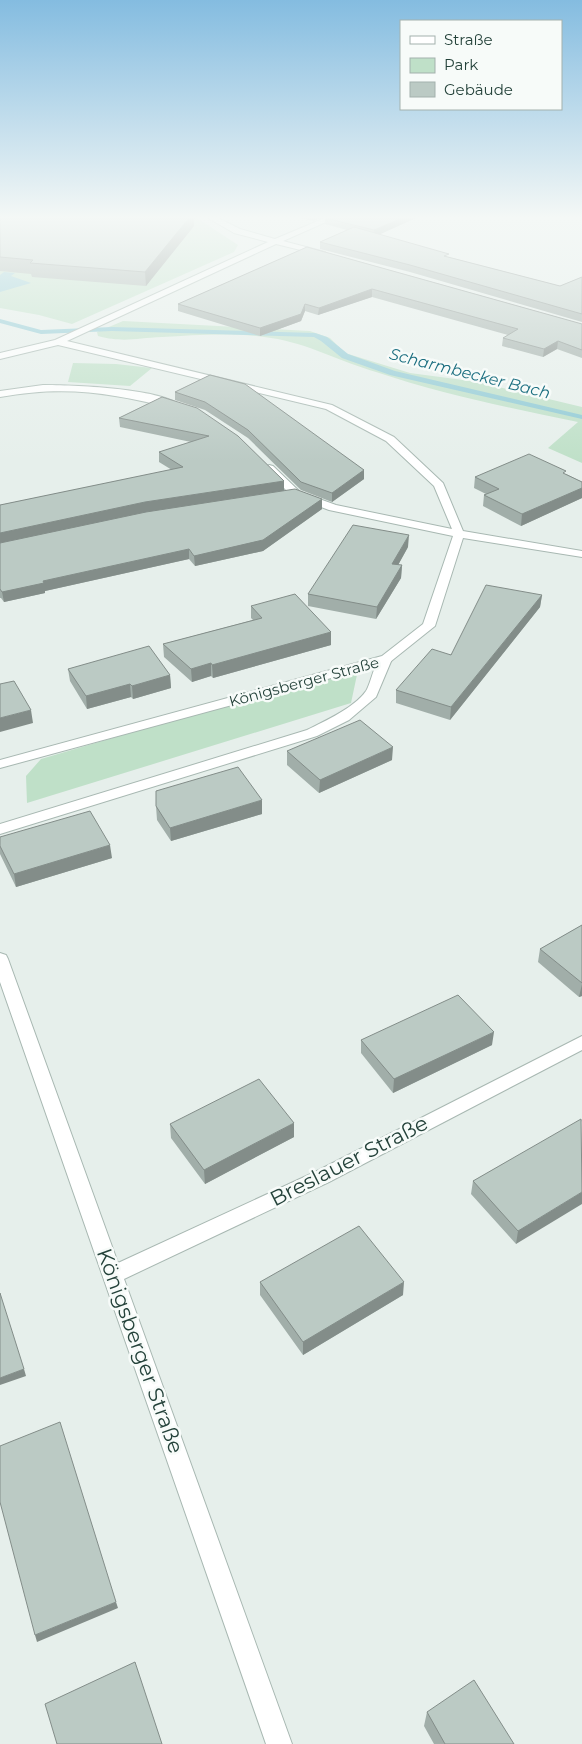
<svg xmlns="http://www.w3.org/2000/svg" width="582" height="1744" font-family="Montserrat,sans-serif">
  <rect width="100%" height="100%" fill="#e6efeb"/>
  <path fill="#bfe0c8" d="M 0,218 L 197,218 L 238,245 L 234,252 L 72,324 L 39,315 L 0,308 Z
    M 123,321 L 310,331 L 330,338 L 345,353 L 410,373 L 478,382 L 582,407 L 582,463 L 548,448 L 578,422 C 509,408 442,394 376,372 C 341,362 307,343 271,338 C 236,332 197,335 162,337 C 136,338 124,343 98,336 L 97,332 Z
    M 73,363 L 116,364 L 152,368 L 130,386 L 68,382 Z
    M 358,670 L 351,703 L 27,803 L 26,776 L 41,759 L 150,727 Z"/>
  <path fill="#8ec9d4" d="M 4,272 L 15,273 L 11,276 L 31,283 L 0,292 L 0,275 Z"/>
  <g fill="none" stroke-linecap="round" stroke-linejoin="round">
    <path fill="#8ec9d4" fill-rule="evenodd" d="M 0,319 L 41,330 L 112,327 L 315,333 L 327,337 L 348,354 L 395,371 L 582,415 L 582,419 L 390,375 L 342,358 L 321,341 L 314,337 L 112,331 L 41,334 L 0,323 Z"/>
    <g stroke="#a8b8b2" stroke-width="2">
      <path id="lane" d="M 386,655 L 392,659 L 376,697 L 349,720 L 317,736 L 0,834 L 0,824 L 307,730 C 325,721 354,708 366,691 C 372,682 374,658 386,655 Z"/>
    </g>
    <g stroke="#a8b8b2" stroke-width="2">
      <path id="street" d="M 208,218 L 218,218 L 240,229 L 275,239 L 325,218 L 335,218 L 283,241 L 325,252 L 325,256 L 276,244 L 67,341 L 332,405 L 394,437 L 443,483 L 463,531 L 582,551 L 582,557 L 463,538 L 435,626 L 390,662 L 0,768 L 0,760 L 382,656 L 423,624 L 453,536 L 329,510 L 292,496 L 264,468 L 269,465 L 273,466 L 300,492 L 336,505 L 452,529 L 434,486 L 386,441 L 326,409 L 58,345 L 0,359 L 0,353 L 55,340 L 268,242 L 234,233 Z
        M 43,385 C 71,385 161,388 181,406 L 176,409 C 112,393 66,385 0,397 L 0,391 Z
        M 0,953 L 6,955 L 8,959 L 118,1263 L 315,1172 L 582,1036 L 582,1050 L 329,1182 L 124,1279 L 292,1744 L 266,1744 L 0,982 Z"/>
    </g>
    <use href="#lane" fill="#fff" fill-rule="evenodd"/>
    <use href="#street" fill="#fff" fill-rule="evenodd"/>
  </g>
  <path fill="#a1aea9" d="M 0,218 L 194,226 L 146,286 L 32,277 L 31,274 L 0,271 Z
    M 300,218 L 320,218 L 313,221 Z
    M 325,218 L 416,218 L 379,234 L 448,257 L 560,286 L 582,277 L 582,322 L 410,272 L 320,249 L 320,242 L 347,230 L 325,224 Z
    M 307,247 L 582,324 L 582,358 L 557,349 L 543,357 L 502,346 L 503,338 L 508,335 L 372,297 L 318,315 L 305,311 L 301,321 L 260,336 L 178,311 L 178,304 Z
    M 210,375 L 364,470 L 364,479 L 332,502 L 301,490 L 248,438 L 205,410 L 175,400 L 175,392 Z
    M 162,397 L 284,481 L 284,491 L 322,509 L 263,551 L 195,566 L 189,559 L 45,591 L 45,593 L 4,602 L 1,598 L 0,598 L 0,505 L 172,470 L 159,462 L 159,452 L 191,442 L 120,427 L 119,418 Z
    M 566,474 L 582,482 L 582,498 L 521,526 L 483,506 L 484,495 L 486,494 L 474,488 L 475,477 Z
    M 408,547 L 398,565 L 402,565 L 401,578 L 376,619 L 308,606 L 308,594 Z
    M 542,595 L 540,607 L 450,720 L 396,703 L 396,690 Z
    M 251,606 L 331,632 L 331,645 L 213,678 L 211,676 L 192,682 L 164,657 L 163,644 L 253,620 L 251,618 Z
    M 68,669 L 170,675 L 171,688 L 133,699 L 131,697 L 87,709 L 70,681 Z
    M 287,751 L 392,760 L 319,793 L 287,765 Z
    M 156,806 L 262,814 L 171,841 L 157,820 Z
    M 0,837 L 112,858 L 16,887 L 0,854 Z
    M 582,925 L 582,996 L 579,997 L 538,962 L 540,949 Z
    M 361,1040 L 492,1045 L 393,1093 L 361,1053 Z
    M 582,1120 L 516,1244 L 471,1194 L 473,1181 Z
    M 170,1124 L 294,1137 L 205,1184 L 171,1138 Z
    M 260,1282 L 403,1295 L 303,1355 L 260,1295 Z
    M 427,1712 L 514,1744 L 434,1744 L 424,1726 Z"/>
  <path fill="#838d89" d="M 189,218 L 194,218 L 194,226 L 146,286 L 145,272 Z
    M 313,218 L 320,218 L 313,221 Z
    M 402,218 L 416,218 L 374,237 L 374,230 Z
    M 372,289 L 372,297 L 318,315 L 319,308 Z
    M 305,304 L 305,311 L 301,321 L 260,336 L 260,328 Z
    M 558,341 L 557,349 L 543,357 L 544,349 Z
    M 364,470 L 364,479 L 332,502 L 332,493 Z
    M 284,481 L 284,491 L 0,543 L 0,533 L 145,502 Z
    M 582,488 L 582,498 L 521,526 L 522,514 Z
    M 322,499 L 322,509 L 263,551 L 195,566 L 194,556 Z
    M 409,535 L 408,547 L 392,576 L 392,564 Z
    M 189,549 L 189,559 L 45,591 L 45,593 L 4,602 L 2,592 L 43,581 Z
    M 402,565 L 401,578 L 376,619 L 377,607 Z
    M 542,595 L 540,607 L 450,720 L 451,707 Z
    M 331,632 L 331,645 L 213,678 L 212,665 Z
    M 211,663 L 211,676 L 192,682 L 191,669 Z
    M 170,675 L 171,688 L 133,699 L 132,686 Z
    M 130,684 L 131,697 L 87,709 L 86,696 Z
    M 31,710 L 33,723 L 0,732 L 0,718 Z
    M 393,747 L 392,760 L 319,793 L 320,780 Z
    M 262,800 L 262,814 L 171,841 L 170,828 Z
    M 110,845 L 112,858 L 16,887 L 14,874 Z
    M 582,984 L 582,996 L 579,997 Z
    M 494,1032 L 492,1045 L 393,1093 L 394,1079 Z
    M 294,1123 L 294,1137 L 205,1184 L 204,1170 Z
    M 582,1192 L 582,1204 L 516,1244 L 518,1231 Z
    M 404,1282 L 403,1295 L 303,1355 L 303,1342 Z
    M 24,1369 L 26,1376 L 0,1385 L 0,1378 Z
    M 116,1602 L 118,1608 L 37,1642 L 35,1635 Z"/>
  <path fill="#bbcac4" stroke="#838d89" d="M 0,218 L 189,218 L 145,272 L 30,263 L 33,260 L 0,257 Z
    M 325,218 L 402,218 L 374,230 Z
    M 354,227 L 449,254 L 444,256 L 560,286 L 582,277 L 582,314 L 410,265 L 320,242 Z
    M 307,247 L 582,324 L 582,350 L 558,341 L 544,349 L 503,338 L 518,329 L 372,289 L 319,308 L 305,304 L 301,314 L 260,328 L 178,304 Z
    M 210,375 L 245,384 L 364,470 L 332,493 L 301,482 L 248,430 L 205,402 L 175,392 Z
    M 162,397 L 197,408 L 238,436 L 284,481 L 145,502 L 0,533 L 0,505 L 183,467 L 159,452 L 209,436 L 119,418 Z
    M 529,454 L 566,471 L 563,473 L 582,482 L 582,488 L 522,514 L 484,495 L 499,489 L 475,477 Z
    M 295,489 L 322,499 L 263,540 L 194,556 L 189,549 L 43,581 L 44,583 L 2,592 L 0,589 L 0,543 L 146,512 Z
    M 353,525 L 409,535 L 392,564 L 402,565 L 377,607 L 308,594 Z
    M 486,585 L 542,595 L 451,707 L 396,690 L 432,649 L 451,655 Z
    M 295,594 L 331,632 L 212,665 L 211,663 L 191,669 L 163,644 L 262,618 L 251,606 Z
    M 149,646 L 170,675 L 132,686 L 130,684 L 86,696 L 68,669 Z
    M 14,681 L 31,710 L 0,718 L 0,684 Z
    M 360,720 L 393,747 L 320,780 L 287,751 Z
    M 238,767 L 262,800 L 170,828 L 156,806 L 156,791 Z
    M 90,811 L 110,845 L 14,874 L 0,846 L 0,837 Z
    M 582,925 L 582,983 L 540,949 Z
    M 458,995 L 494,1032 L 394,1079 L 361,1040 Z
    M 259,1079 L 294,1123 L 204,1170 L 170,1124 Z
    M 581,1119 L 582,1192 L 518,1231 L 473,1181 Z
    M 359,1226 L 404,1282 L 303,1342 L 260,1282 Z
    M 0,1293 L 24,1369 L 0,1378 Z
    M 60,1422 L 116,1602 L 35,1635 L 0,1502 L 0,1446 Z
    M 135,1662 L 162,1744 L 57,1744 L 45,1704 Z
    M 474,1680 L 514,1744 L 445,1744 L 427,1712 Z"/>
  <linearGradient id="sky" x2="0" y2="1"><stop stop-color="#84bce0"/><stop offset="0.47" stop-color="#f4f8f6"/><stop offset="1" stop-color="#f4f8f6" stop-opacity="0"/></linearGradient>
  <rect width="582" height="462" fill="url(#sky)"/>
  <g text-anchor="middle" stroke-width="5" stroke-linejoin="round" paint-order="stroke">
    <g font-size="15" fill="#24423a" stroke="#f7fbf9">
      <text transform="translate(304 682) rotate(-15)" y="5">Königsberger Straße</text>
    </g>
    <g font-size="16" font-style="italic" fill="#1c6f80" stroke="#f7fbf9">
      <text transform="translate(470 373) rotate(14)" y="6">Scharmbecker Bach</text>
    </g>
    <g font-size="21" fill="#24423a" stroke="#f7fbf9">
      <text transform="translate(349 1161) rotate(-27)" y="7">Breslauer Straße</text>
      <text transform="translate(140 1351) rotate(70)" y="7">Königsberger Straße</text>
    </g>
  </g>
  <rect x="400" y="20" width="162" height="90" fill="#f7fbf9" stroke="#a3b1ad"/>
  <rect x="410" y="36" width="25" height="8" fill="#ffffff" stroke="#a3b1ad"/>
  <text x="444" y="45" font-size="15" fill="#24423a">Straße</text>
  <rect x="410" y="58" width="25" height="15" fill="#bfe0c8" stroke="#a3b1ad"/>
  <text x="444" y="70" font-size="15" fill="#24423a">Park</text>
  <rect x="410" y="82" width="25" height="15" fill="#bbcac4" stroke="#a3b1ad"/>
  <text x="444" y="95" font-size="15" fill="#24423a">Gebäude</text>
</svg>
